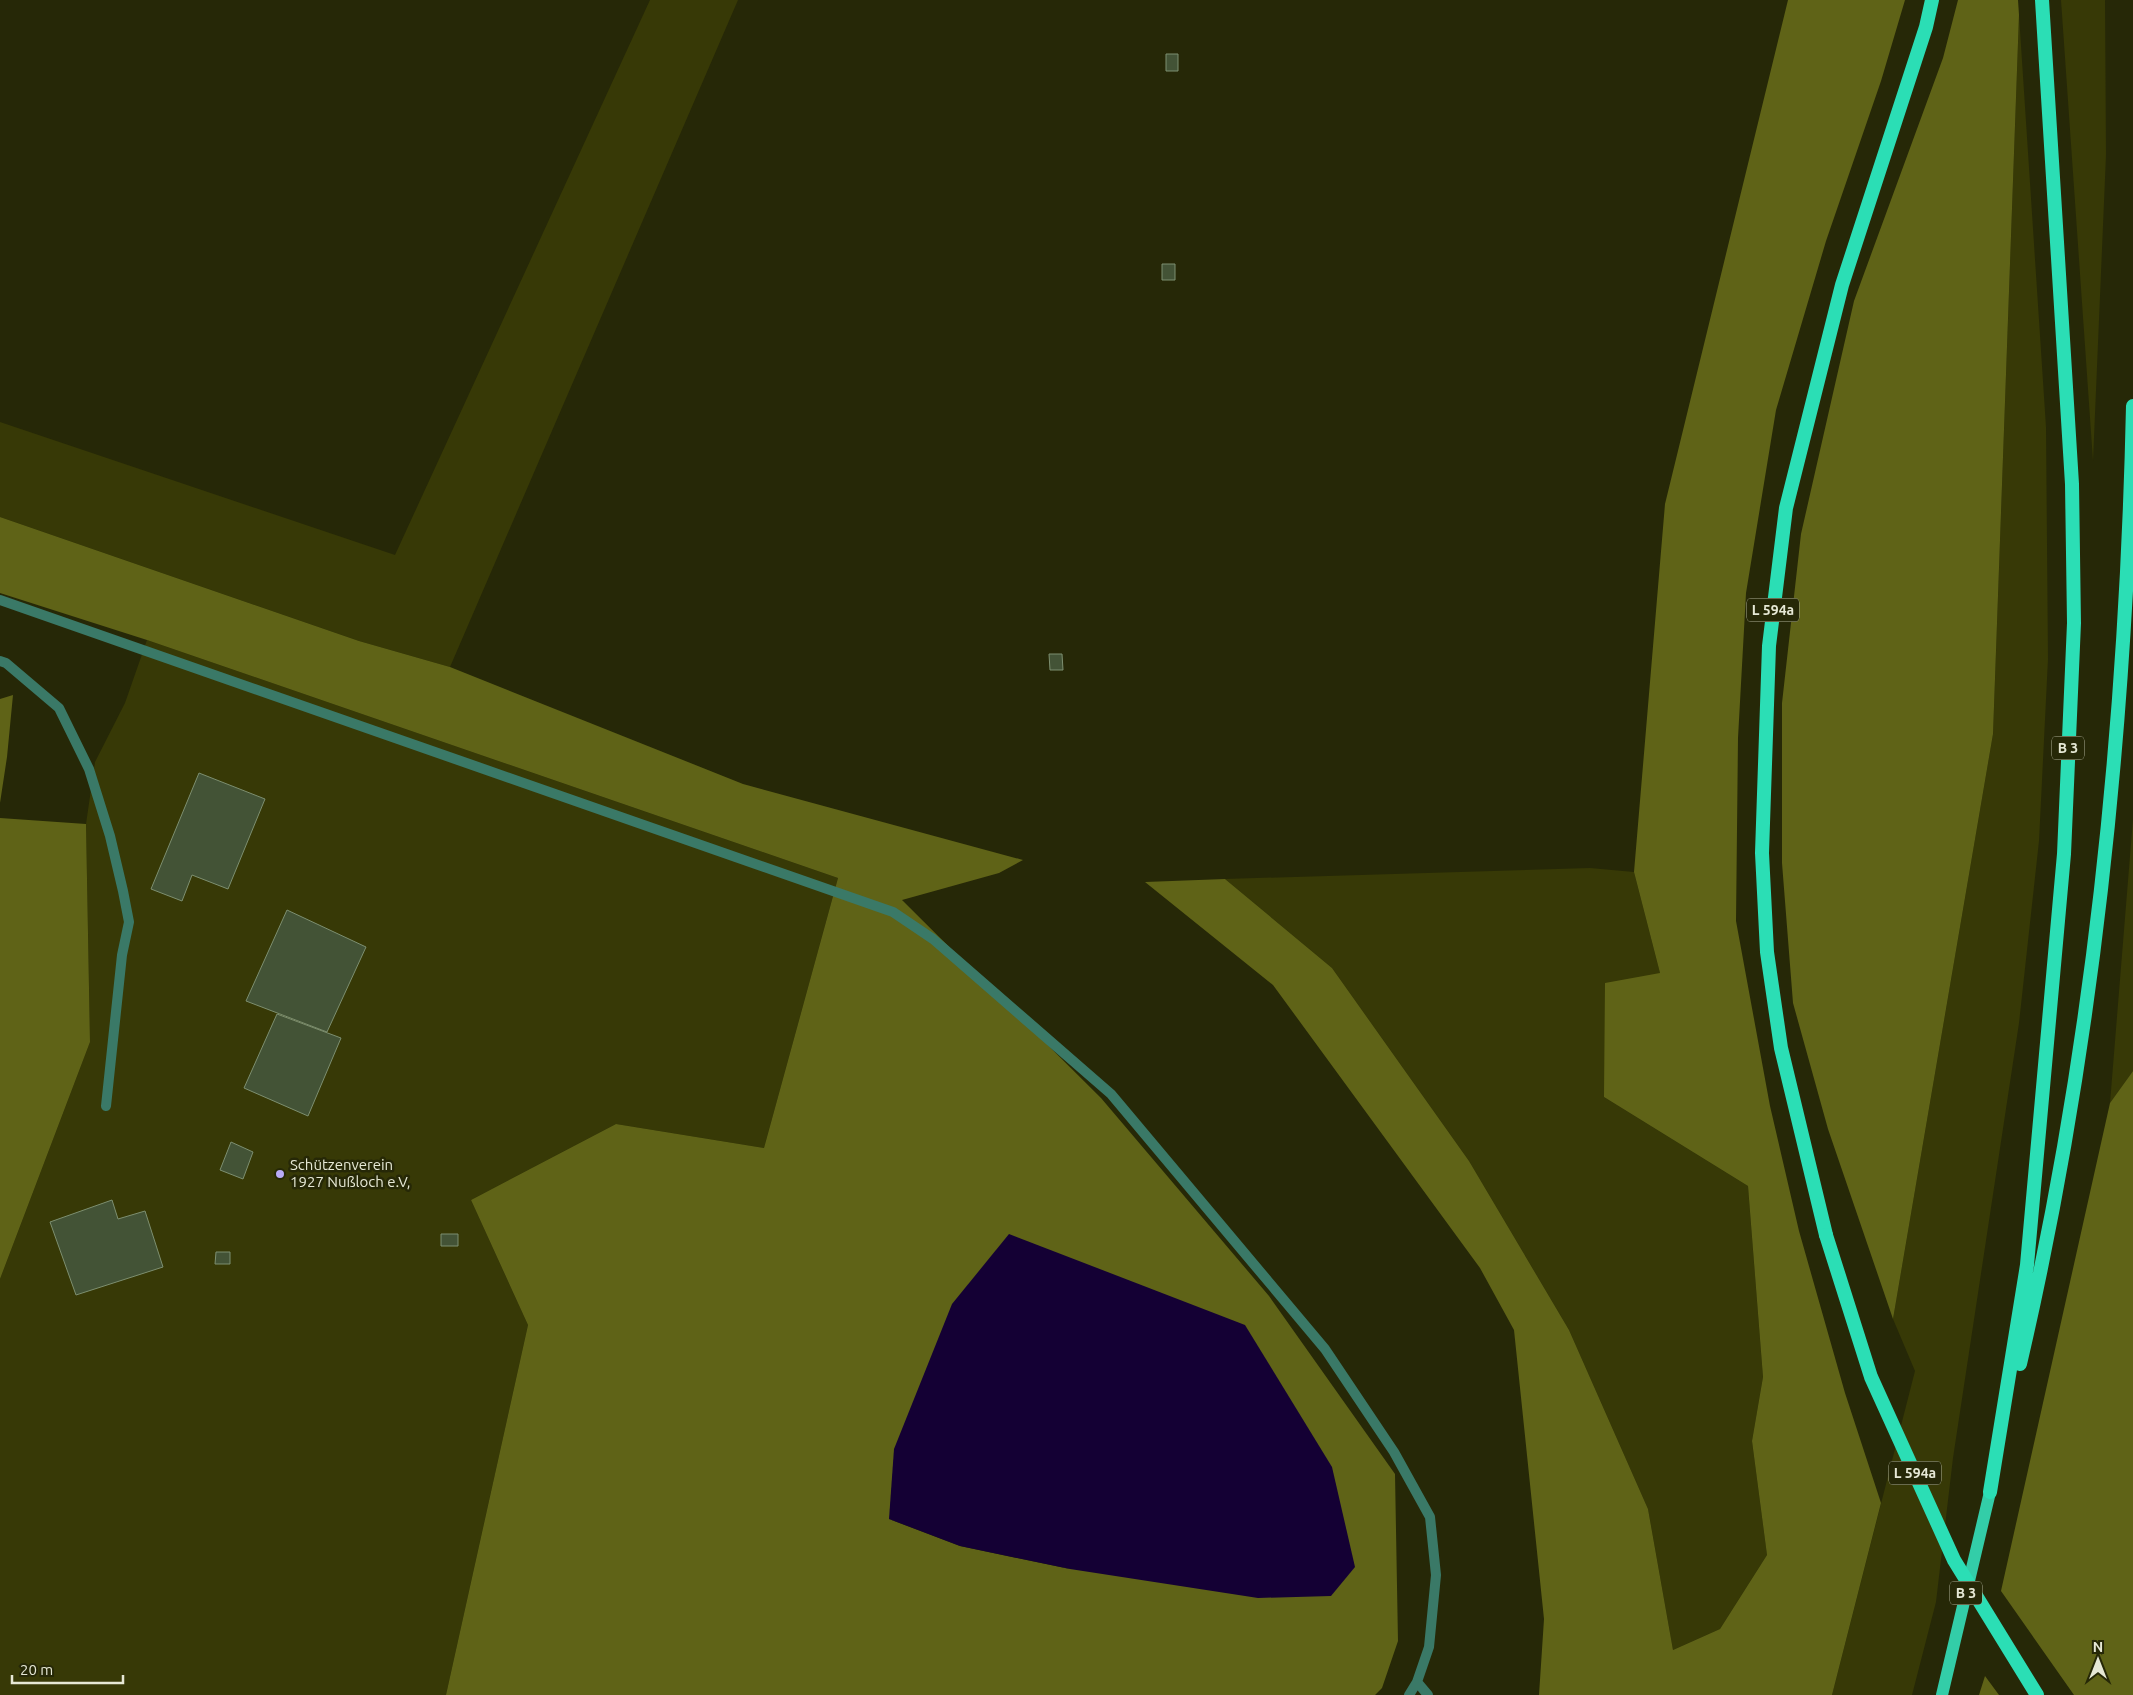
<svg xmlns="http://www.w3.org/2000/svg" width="2133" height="1695" font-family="Ubuntu,sans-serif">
  <rect width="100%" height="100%" fill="#262807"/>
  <path fill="#373906" d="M 650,0 L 738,0 L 450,667 L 359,641 L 0,517 L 0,422 L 395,555 Z
    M 2061,0 L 2105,0 L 2106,155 L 2093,461 Z
    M 2019,15 L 2046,427 L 2048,659 L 2039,841 L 2019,1023 L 1953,1458 L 1936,1602 L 1912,1695 L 1832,1695 L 1915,1371 L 1893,1319 L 1993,734 Z
    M 147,640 L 838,878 L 764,1148 L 616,1124 L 471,1200 L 528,1325 L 446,1695 L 0,1695 L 0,1279 L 90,1042 L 86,824 L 95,762 L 125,703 Z
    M 2133,819 L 2133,1071 L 2110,1103 Z
    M 1590,868 L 1634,872 L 1660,973 L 1604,1097 L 1748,1186 L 1763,1377 L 1752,1441 L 1767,1555 L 1720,1629 L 1673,1650 L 1648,1509 L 1569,1330 L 1469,1161 L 1332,968 L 1225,879 Z"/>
  <path fill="#5f6317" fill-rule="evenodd" d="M 1788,0 L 1905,0 L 1881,81 L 1826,241 L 1776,410 L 1746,593 L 1738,738 L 1736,921 L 1770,1106 L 1799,1231 L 1845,1393 L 1881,1503 L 1832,1695 L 1539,1695 L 1544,1619 L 1514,1330 L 1480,1268 L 1273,985 L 1145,882 L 1225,879 L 1332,968 L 1469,1161 L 1569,1330 L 1648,1509 L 1673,1650 L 1720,1629 L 1767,1555 L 1752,1441 L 1763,1377 L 1748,1186 L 1604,1097 L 1605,983 L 1660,973 L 1634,872 L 1665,504 Z
    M 1958,0 L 2018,0 L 2019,15 L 1993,734 L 1893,1319 L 1828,1129 L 1793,1003 L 1782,863 L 1782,703 L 1801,534 L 1854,301 L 1943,58 Z
    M 0,517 L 359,641 L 450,667 L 743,784 L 1023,860 L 999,873 L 902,900 L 1101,1098 L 1269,1296 L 1395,1474 L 1398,1641 L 1382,1688 L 1375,1695 L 446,1695 L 528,1325 L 471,1200 L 616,1124 L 764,1148 L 838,878 L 147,640 L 0,593 ZM 889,1519 L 1070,1569 L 960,1546 Z
    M 13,695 L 7,757 L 0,803 L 0,699 Z
    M 0,818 L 86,824 L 90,1042 L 0,1279 Z
    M 2133,1071 L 2133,1695 L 2074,1695 L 2001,1591 L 2110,1103 Z
    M 1985,1676 L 1999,1695 L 1979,1695 Z"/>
  <path fill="#140034" d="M 1009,1234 L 1245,1325 L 1332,1467 L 1355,1567 L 1331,1596 L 1258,1598 L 1070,1569 L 960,1546 L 889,1519 L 894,1449 L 952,1304 Z"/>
  <path fill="#435336" stroke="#7d8f70" d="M 1166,54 L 1178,54 L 1178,71 L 1166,71 Z
    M 1162,264 L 1175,264 L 1175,280 L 1162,280 Z
    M 1049,654 L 1062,654 L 1063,670 L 1050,670 Z
    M 199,773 L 265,799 L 228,889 L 192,875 L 182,901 L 151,889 Z
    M 287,910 L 366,947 L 327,1032 L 246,1001 Z
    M 277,1014 L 341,1038 L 308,1116 L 244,1088 Z
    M 231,1142 L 253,1152 L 243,1179 L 220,1170 Z
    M 112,1200 L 118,1219 L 145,1211 L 163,1267 L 76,1295 L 50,1222 Z
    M 441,1234 L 458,1234 L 458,1246 L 441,1246 Z
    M 216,1252 L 230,1252 L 230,1264 L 215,1264 Z"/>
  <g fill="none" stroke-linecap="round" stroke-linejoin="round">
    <path stroke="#3a7967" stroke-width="10" d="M 0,600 L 893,912 L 933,939 L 1111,1094 L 1325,1349 L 1394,1452 L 1430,1517 L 1436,1575 L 1429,1647 L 1417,1682 L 1409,1695
      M 0,661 L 6,663 L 59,708 L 89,769 L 110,836 L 123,891 L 129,922 L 122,955 L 106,1106
      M 1417,1682 L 1428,1695"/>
    <path stroke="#33cda8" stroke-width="12" d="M 1942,1695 L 1990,1492"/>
    <path stroke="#2bdeb5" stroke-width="14" d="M 1826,1235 L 1781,1048 L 1767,952 L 1762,853 L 1769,646 L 1786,508 L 1842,285 L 1926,27 L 1932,0
      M 2020,1364 C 2093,1050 2126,728 2133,406
      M 1990,1492 L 2027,1265 L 2064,854 L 2074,623 L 2072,484 L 2042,0"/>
    <path stroke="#2bdeb5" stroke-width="14" d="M 1826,1235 L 1871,1377 L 1954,1560 L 2037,1695"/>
  </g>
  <circle fill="#b9abf7" stroke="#262807" stroke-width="2" cx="280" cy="1174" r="5"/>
  <g text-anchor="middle" stroke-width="5" stroke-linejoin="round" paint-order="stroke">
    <g fill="#262807" stroke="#acae97" stroke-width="1">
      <rect x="1747" y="598.5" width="52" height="23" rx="4"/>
      <rect x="2052" y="736.5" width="32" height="23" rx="4"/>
      <rect x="1889" y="1461.5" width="52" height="23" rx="4"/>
      <rect x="1950" y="1581.5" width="32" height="23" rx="4"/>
    </g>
    <g font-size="14" font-weight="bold" fill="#e6e8d5">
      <text x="1773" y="615">L 594a</text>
      <text x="2068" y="753">B 3</text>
      <text x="1915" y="1478">L 594a</text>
      <text x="1966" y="1598">B 3</text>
    </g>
    <g font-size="15" fill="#e6e8d5" stroke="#262807" text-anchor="start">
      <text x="290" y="1170">Schützenverein<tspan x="290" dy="17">1927 Nußloch e.V,</tspan></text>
    </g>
  </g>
  <g transform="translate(2098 1660)" stroke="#262807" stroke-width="4" paint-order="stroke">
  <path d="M0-4L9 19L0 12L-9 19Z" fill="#e6e8d5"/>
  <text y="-8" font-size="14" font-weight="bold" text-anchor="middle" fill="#e6e8d5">N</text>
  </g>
  <path d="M12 1675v8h111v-8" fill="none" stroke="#e6e8d5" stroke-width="2.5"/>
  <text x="20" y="1675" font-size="15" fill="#e6e8d5" stroke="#262807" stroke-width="4" paint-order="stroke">20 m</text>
</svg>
